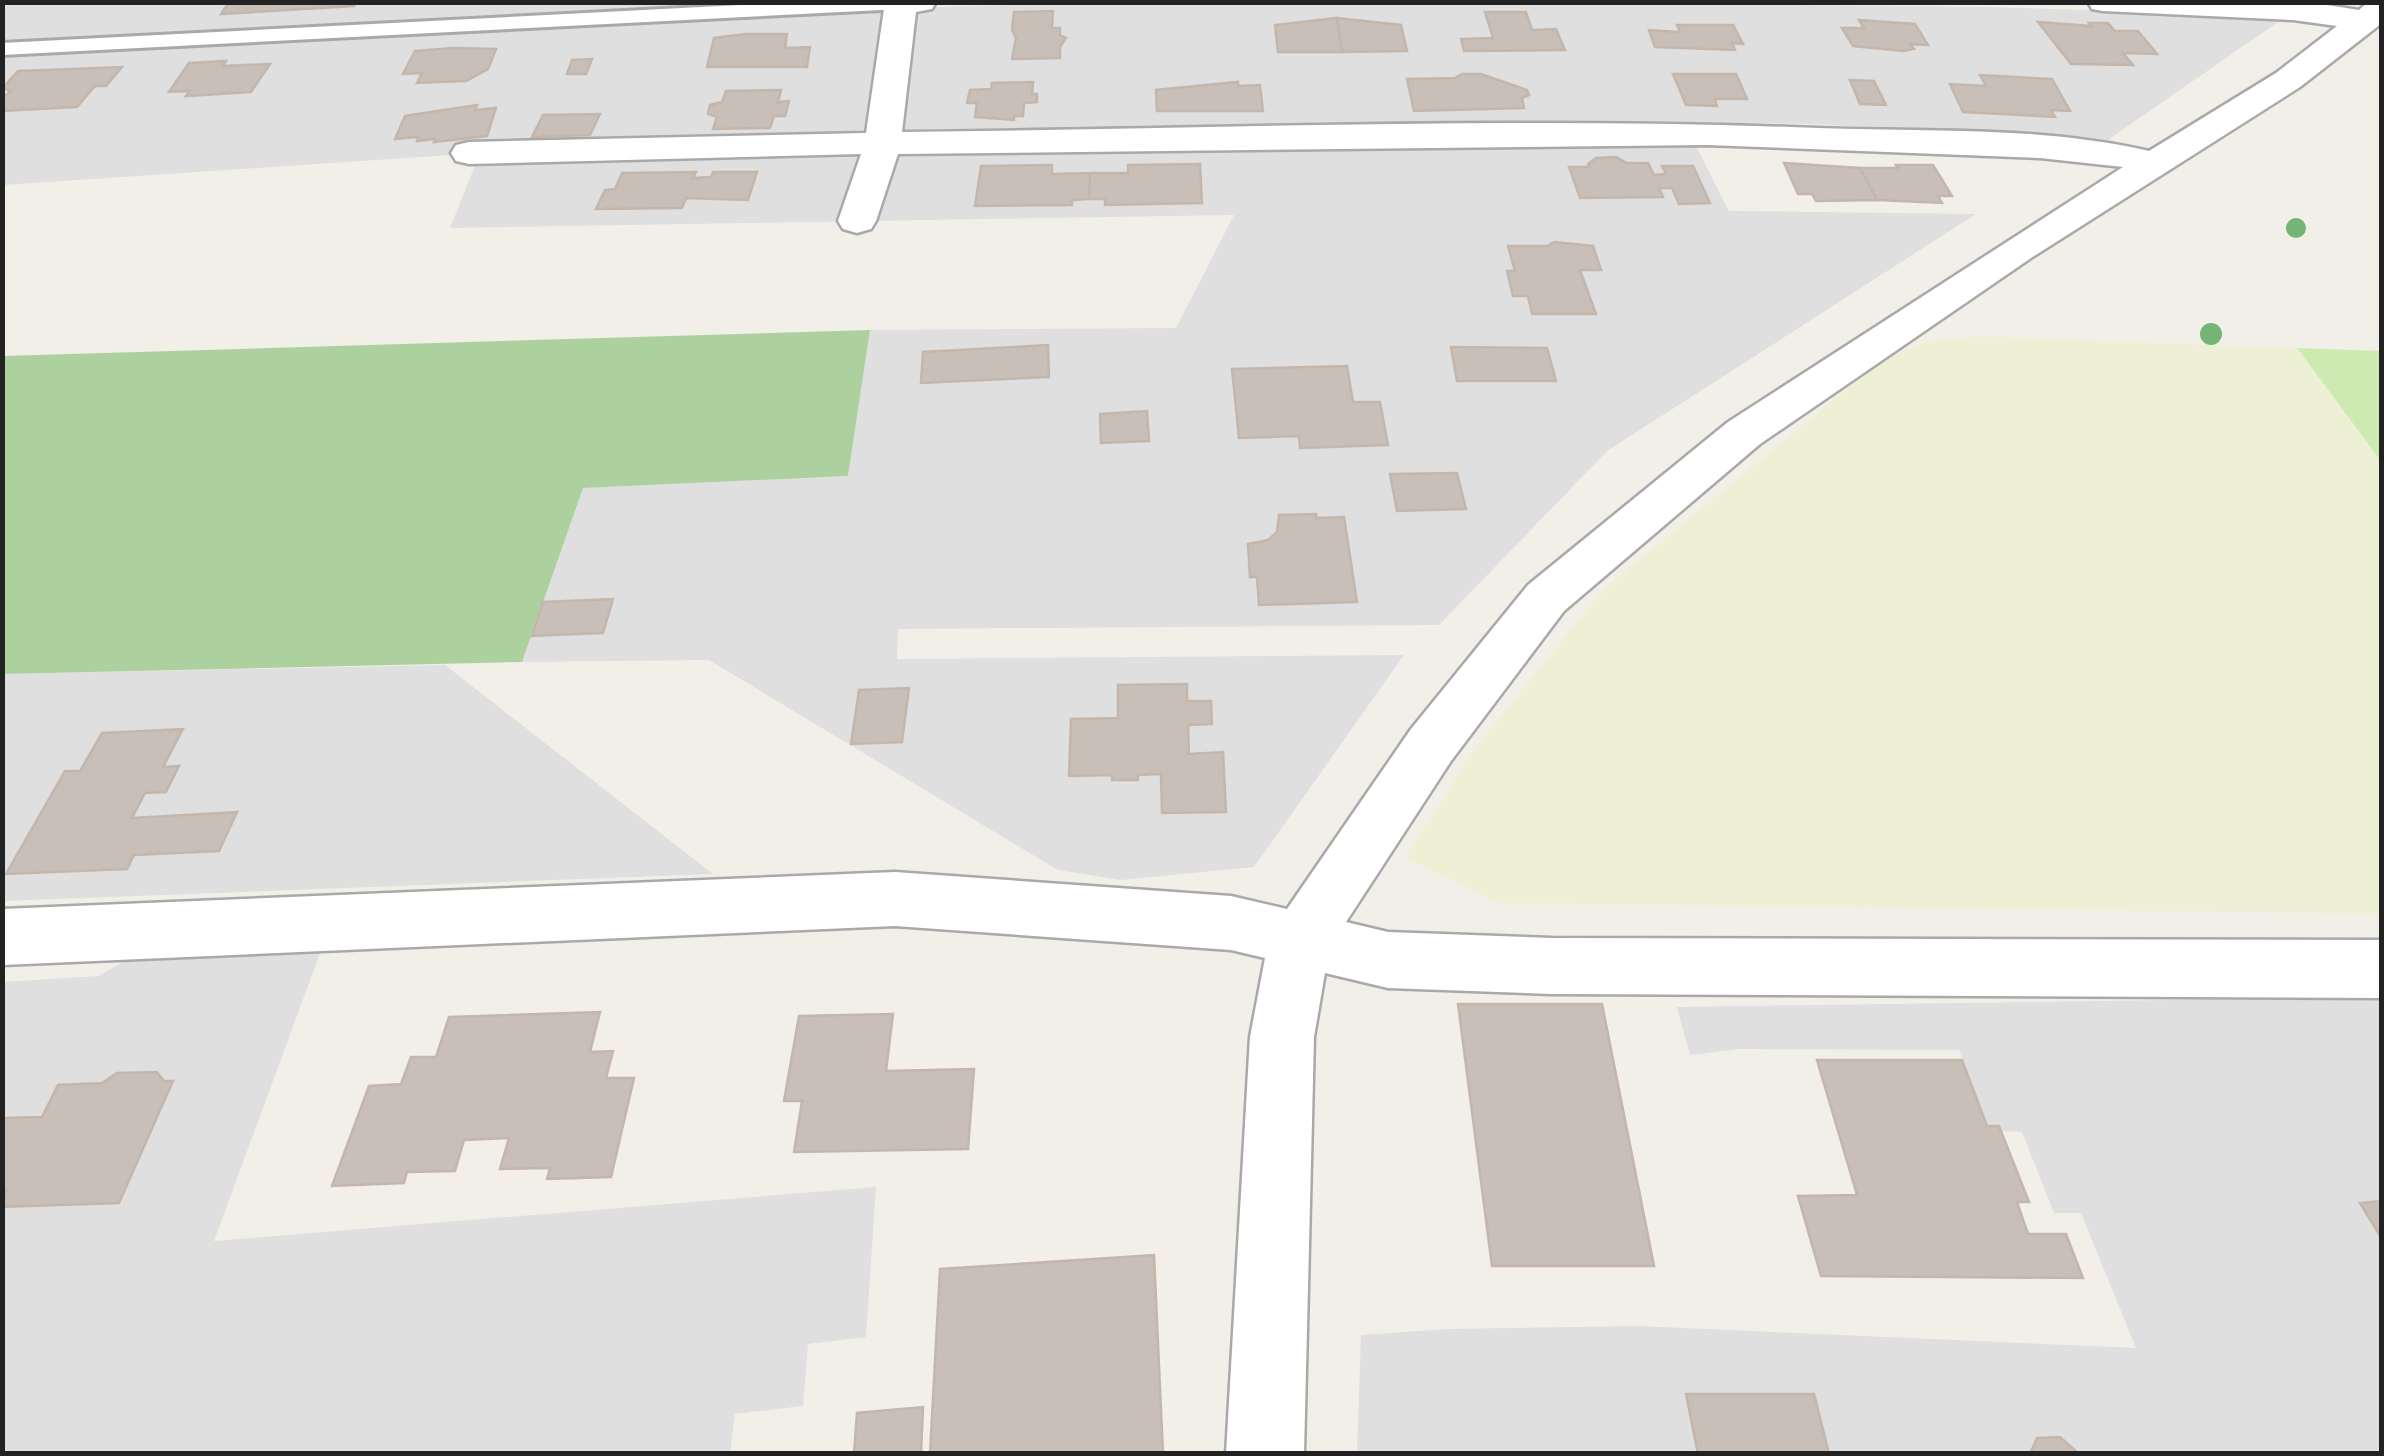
<svg xmlns="http://www.w3.org/2000/svg" width="2384" height="1456" font-family="Inter,sans-serif">
  <rect width="100%" height="100%" fill="#f2efe9"/>
  <path fill="#e0dfdf" d="M 3,3 L 804,3 L 3,44 Z
    M 1600,3 L 1994,7 L 2285,17 L 2105,142 L 1813,124 L 1684,122 L 1729,211 L 1976,214 L 1607,451 L 1439,625 L 898,629 L 897,659 L 1404,655 L 1254,867 L 1121,880 L 1058,870 L 709,660 L 522,662 L 582,488 L 848,476 L 870,330 L 1176,328 L 1234,215 L 450,228 L 480,153 L 3,185 L 3,54 L 853,9 L 1042,4 Z
    M 445,665 L 713,874 L 3,901 L 2,674 Z
    M 322,948 L 214,1241 L 876,1187 L 866,1337 L 808,1344 L 803,1406 L 735,1414 L 730,1453 L 3,1454 L 3,982 L 98,976 L 139,953 Z
    M 2381,997 L 2381,1453 L 1357,1454 L 1361,1335 L 1448,1329 L 1639,1326 L 2136,1348 L 2081,1213 L 2054,1213 L 2022,1132 L 1989,1131 L 1959,1050 L 1739,1049 L 1690,1055 L 1677,1007 Z"/>
  <path fill="#eef0d5" d="M 1982,336 L 2297,348 L 2381,461 L 2381,914 L 1498,903 L 1405,858 L 1477,745 L 1605,588 L 1887,356 L 1933,340 Z"/>
  <path fill="#cdebb0" d="M 2297,348 L 2381,351 L 2381,461 Z"/>
  <path fill="#add19e" d="M 870,330 L 848,476 L 583,488 L 522,662 L 3,674 L 3,356 Z"/>
  <path fill="#c7bfb8" stroke="#c4b6ab" stroke-width="2.5" d="M 229,2 L 356,2 L 354,6 L 221,14 Z
    M 1053,11 L 1052,28 L 1060,28 L 1060,35 L 1066,38 L 1060,47 L 1060,58 L 1012,59 L 1016,38 L 1012,30 L 1014,12 Z
    M 1485,12 L 1526,12 L 1532,30 L 1556,29 L 1565,50 L 1464,51 L 1461,39 L 1493,38 Z
    M 1337,18 L 1342,52 L 1278,52 L 1275,25 Z
    M 1337,18 L 1401,25 L 1407,51 L 1342,52 Z
    M 1859,20 L 1915,24 L 1928,45 L 1910,44 L 1914,49 L 1903,51 L 1853,46 L 1842,28 L 1864,28 Z
    M 2038,22 L 2092,26 L 2089,23 L 2108,23 L 2115,31 L 2138,31 L 2157,54 L 2123,53 L 2133,65 L 2071,64 Z
    M 1677,25 L 1733,25 L 1743,44 L 1732,43 L 1735,50 L 1655,47 L 1649,30 L 1680,32 Z
    M 746,34 L 787,34 L 785,48 L 810,47 L 807,67 L 707,67 L 714,38 Z
    M 453,48 L 496,49 L 488,69 L 466,81 L 417,83 L 422,73 L 403,74 L 415,51 Z
    M 592,59 L 586,74 L 567,74 L 572,60 Z
    M 226,61 L 223,66 L 270,64 L 251,92 L 186,96 L 190,91 L 169,92 L 189,63 Z
    M 122,67 L 106,86 L 95,86 L 77,107 L 2,111 L 2,100 L 11,90 L 2,89 L 18,71 Z
    M 1462,74 L 1481,74 L 1527,90 L 1529,95 L 1522,98 L 1524,108 L 1414,111 L 1407,79 L 1455,78 Z
    M 1673,74 L 1736,74 L 1747,99 L 1715,99 L 1717,106 L 1686,105 Z
    M 1980,75 L 2052,79 L 2070,111 L 2051,110 L 2055,117 L 1963,112 L 1950,84 L 1986,86 Z
    M 1850,80 L 1874,81 L 1886,105 L 1860,104 Z
    M 1033,82 L 1032,94 L 1037,94 L 1037,102 L 1024,103 L 1023,116 L 1014,116 L 1014,120 L 975,117 L 977,103 L 967,103 L 970,90 L 991,89 L 992,83 Z
    M 1238,82 L 1238,86 L 1260,85 L 1263,111 L 1157,111 L 1156,90 Z
    M 781,90 L 778,102 L 789,101 L 785,116 L 774,116 L 770,128 L 713,129 L 717,117 L 708,114 L 710,105 L 722,102 L 726,91 Z
    M 477,105 L 475,110 L 496,108 L 487,136 L 434,142 L 435,139 L 417,141 L 418,137 L 395,139 L 405,116 Z
    M 600,114 L 590,135 L 532,137 L 543,115 Z
    M 1616,157 L 1627,163 L 1648,163 L 1654,175 L 1666,174 L 1662,166 L 1693,166 L 1710,203 L 1679,204 L 1672,188 L 1659,188 L 1663,197 L 1580,198 L 1569,167 L 1590,167 L 1588,164 L 1596,158 Z
    M 1784,163 L 1860,168 L 1877,200 L 1816,201 L 1812,194 L 1798,194 Z
    M 1200,164 L 1202,203 L 1105,205 L 1105,199 L 1089,199 L 1090,173 L 1128,173 L 1128,165 Z
    M 1052,165 L 1052,174 L 1090,173 L 1089,199 L 1072,200 L 1072,205 L 975,206 L 981,166 Z
    M 1896,165 L 1933,165 L 1952,196 L 1938,196 L 1942,203 L 1877,200 L 1860,168 L 1898,168 Z
    M 696,172 L 693,178 L 711,177 L 713,172 L 757,172 L 748,200 L 686,198 L 682,208 L 596,209 L 605,190 L 615,189 L 622,173 Z
    M 1554,242 L 1593,246 L 1601,270 L 1580,270 L 1596,314 L 1532,314 L 1528,296 L 1513,296 L 1507,271 L 1515,271 L 1508,246 L 1548,246 Z
    M 1048,345 L 1049,377 L 921,383 L 923,352 Z
    M 1451,347 L 1547,348 L 1556,381 L 1457,381 Z
    M 1347,366 L 1353,402 L 1380,402 L 1388,445 L 1300,448 L 1299,436 L 1239,438 L 1232,369 Z
    M 1147,411 L 1149,441 L 1101,443 L 1100,414 Z
    M 1457,473 L 1466,509 L 1397,511 L 1390,474 Z
    M 1316,514 L 1317,518 L 1344,517 L 1357,602 L 1259,605 L 1257,577 L 1250,577 L 1248,544 L 1268,540 L 1277,532 L 1279,515 Z
    M 613,599 L 603,633 L 532,636 L 543,602 Z
    M 1187,684 L 1187,701 L 1211,701 L 1212,724 L 1188,725 L 1189,754 L 1223,752 L 1226,812 L 1162,813 L 1161,774 L 1138,775 L 1138,780 L 1112,780 L 1112,775 L 1069,776 L 1071,719 L 1118,718 L 1118,685 Z
    M 909,688 L 902,742 L 851,744 L 859,690 Z
    M 183,729 L 163,767 L 179,766 L 166,792 L 145,793 L 132,818 L 237,812 L 219,851 L 134,855 L 127,869 L 6,874 L 65,771 L 80,771 L 102,733 Z
    M 1458,1004 L 1602,1004 L 1654,1266 L 1492,1266 Z
    M 600,1012 L 590,1052 L 613,1051 L 606,1078 L 634,1078 L 611,1177 L 547,1179 L 550,1168 L 500,1169 L 509,1138 L 464,1140 L 455,1171 L 407,1172 L 404,1183 L 332,1186 L 369,1086 L 401,1084 L 411,1057 L 436,1057 L 449,1017 Z
    M 893,1014 L 886,1071 L 974,1069 L 968,1149 L 794,1152 L 802,1101 L 784,1101 L 799,1016 Z
    M 1817,1060 L 1962,1060 L 1987,1126 L 1999,1126 L 2029,1202 L 2017,1202 L 2028,1234 L 2066,1234 L 2083,1278 L 1821,1276 L 1798,1196 L 1857,1195 Z
    M 157,1072 L 164,1081 L 173,1081 L 119,1203 L 2,1207 L 6,1189 L 2,1189 L 2,1118 L 42,1117 L 58,1085 L 102,1083 L 117,1073 Z
    M 2382,1201 L 2382,1239 L 2360,1203 Z
    M 1154,1255 L 1163,1454 L 930,1454 L 940,1269 Z
    M 1686,1394 L 1814,1394 L 1829,1454 L 1698,1454 Z
    M 923,1407 L 921,1454 L 854,1454 L 857,1413 Z
    M 2060,1437 L 2079,1454 L 2030,1454 L 2037,1438 Z"/>
  <g fill="none" stroke-linecap="round" stroke-linejoin="round">
    <g stroke="#a9a9a9" stroke-width="6">
      <path id="lane" d="M 800,2 L 910,3 L 901,9 L 2,55 L 2,43 Z"/>
    </g>
    <g stroke="#a9a9a9" stroke-width="5">
      <path id="street" d="M 885,2 L 936,2 L 932,9 L 916,12 L 902,132 C 1207,129 1514,116 1818,128 C 1927,132 2042,126 2149,151 L 2276,73 L 2337,26 L 2293,20 L 2103,11 L 2092,9 L 2088,2 L 2308,2 L 2359,10 L 2368,2 L 2382,2 L 2382,23 L 2300,87 L 2031,258 L 1760,444 L 1564,611 L 1451,761 L 1346,922 L 1388,932 L 1552,938 L 2382,940 L 2382,998 L 1552,994 L 1388,988 L 1325,973 L 1314,1037 L 1304,1454 L 1226,1454 L 1250,1037 L 1265,958 L 1231,950 L 895,926 L 2,965 L 2,909 L 895,872 L 1231,896 L 1287,909 L 1411,729 L 1528,585 L 1728,422 L 2123,167 L 2040,158 L 1707,145 L 898,154 L 876,221 L 871,229 L 857,233 L 843,229 L 838,221 L 861,154 L 469,164 L 456,161 L 451,153 L 456,145 L 469,142 L 866,133 Z"/>
    </g>
    <use href="#lane" fill="#fff" fill-rule="evenodd"/>
    <use href="#street" fill="#fff" fill-rule="evenodd"/>
  </g>
  <g fill="#74b475">
    <circle cx="2296" cy="228" r="10"/>
    <circle cx="2211" cy="334" r="11"/>
  </g>
  <rect width="2384" height="1456" fill="none" stroke="#222222" stroke-width="10"/>
</svg>
